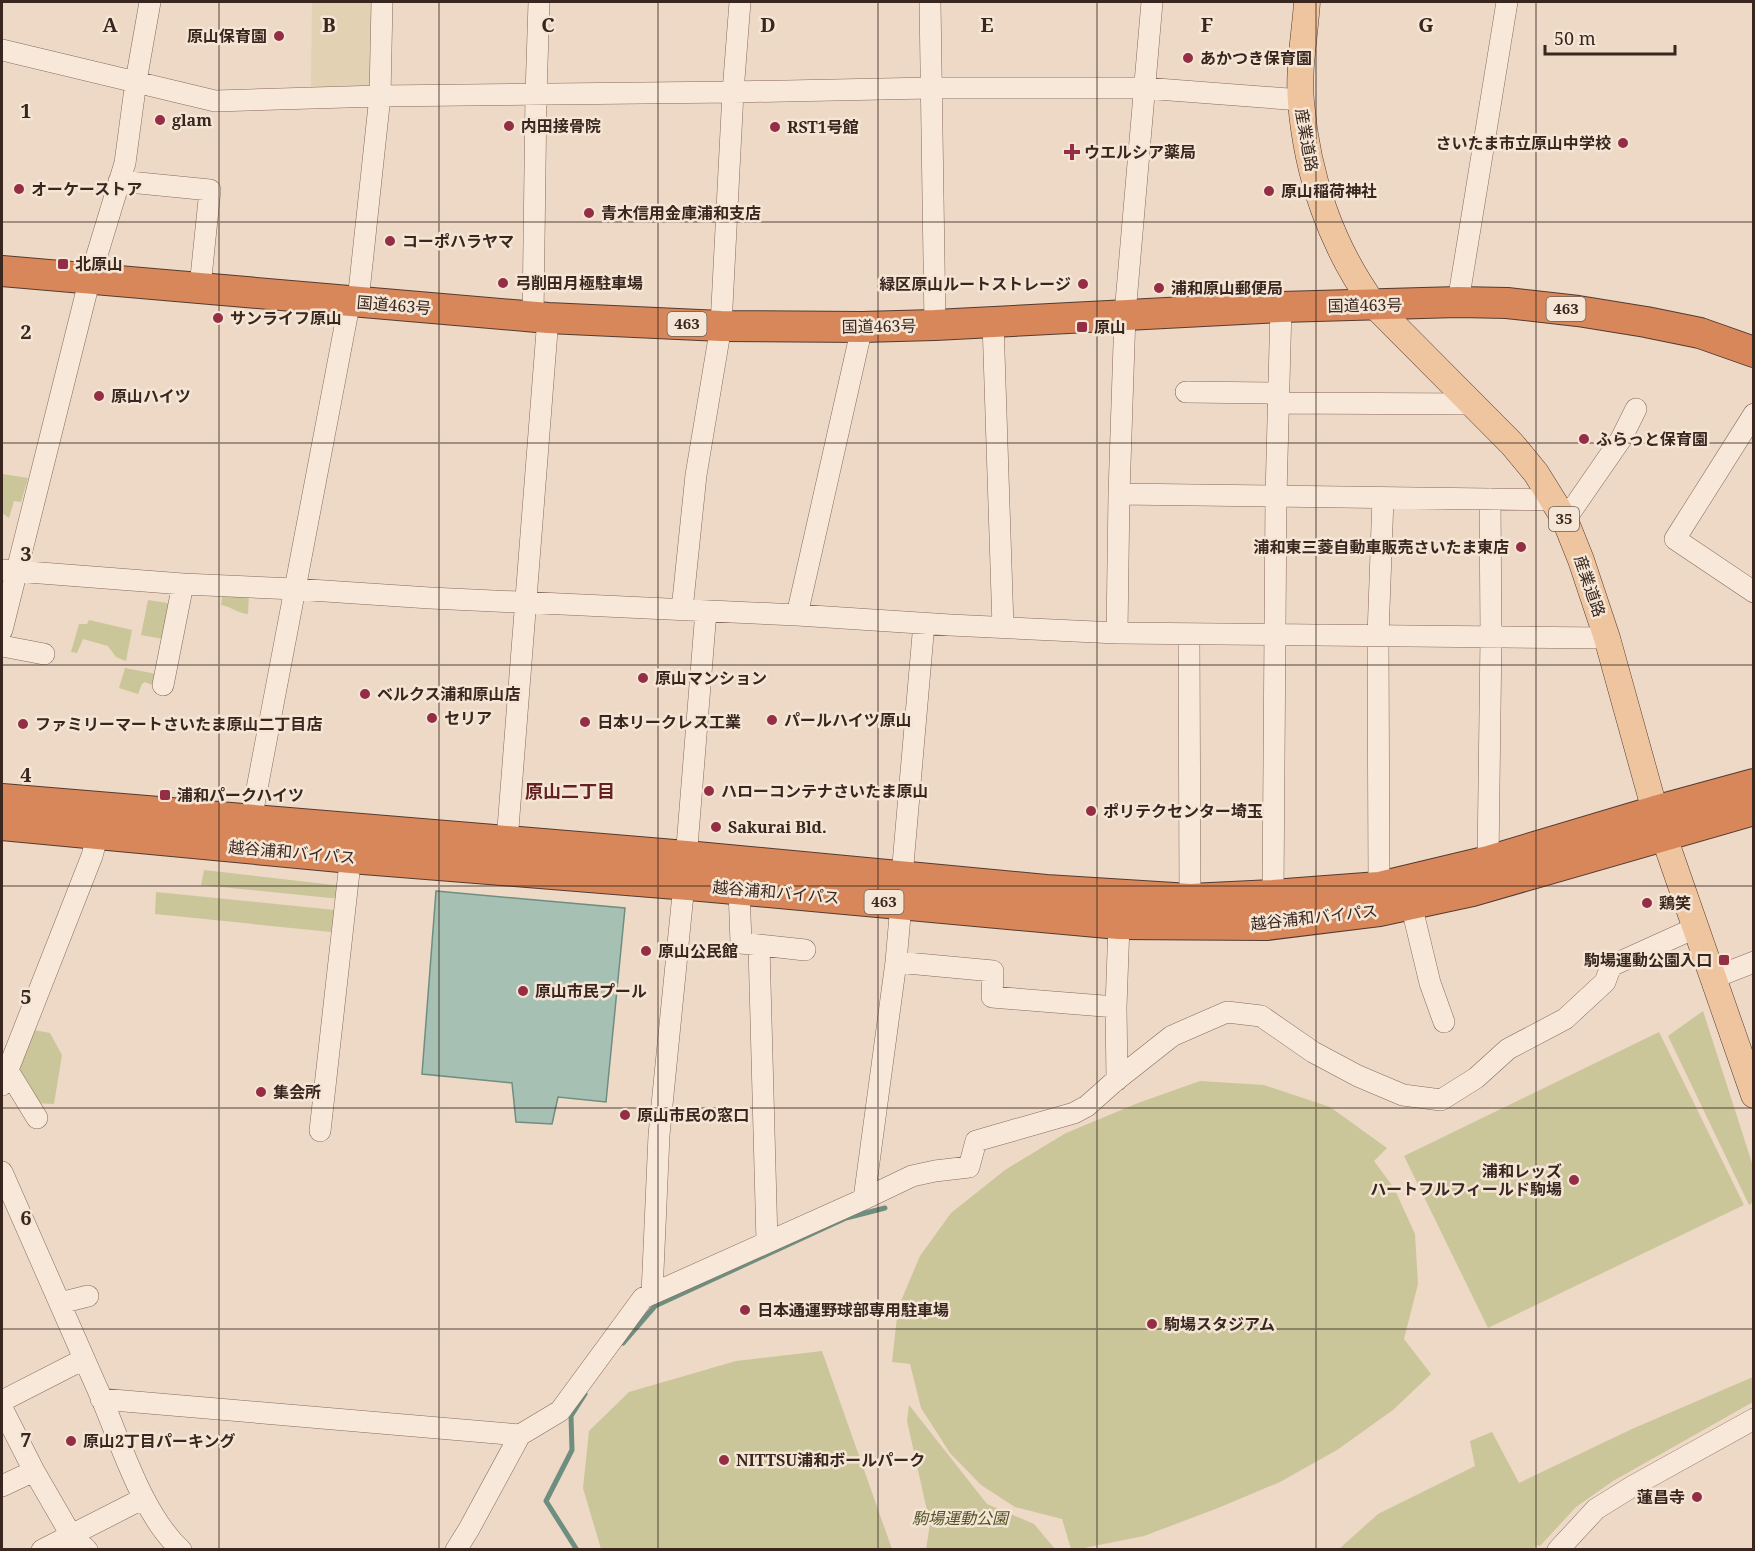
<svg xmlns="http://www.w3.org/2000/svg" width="1755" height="1551" font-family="'Noto Serif','Noto Sans JP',serif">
  <rect width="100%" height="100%" fill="#edd9c6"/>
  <path fill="#e2d1b3" d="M 312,2 L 372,2 L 371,90 L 311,91 Z"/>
  <path fill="#cac69a" d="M 2,474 L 28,478 L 21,502 L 14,501 L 9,518 L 2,513 L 3,495 L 2,494 Z
    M 223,592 L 249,594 L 248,614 C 237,613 232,607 221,605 Z
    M 148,600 L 174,604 L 168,640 L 141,635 Z
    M 89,620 L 132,630 L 126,661 L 116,657 L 108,646 L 83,639 L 77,653 L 71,652 L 79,624 L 87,624 Z
    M 125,668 L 157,674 L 157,687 L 145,682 L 142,684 L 138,694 L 119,688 Z
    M 204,870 L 342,886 L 340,899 L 201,885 Z
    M 156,892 L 335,910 L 331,932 L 155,914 Z
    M 1703,1011 L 1753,1166 L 1753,1202 L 1749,1205 L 1668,1036 Z
    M 34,1030 L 50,1033 L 62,1055 L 54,1104 L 33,1103 L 14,1073 Z
    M 1659,1032 L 1744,1205 L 1488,1328 L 1404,1156 Z
    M 1200,1081 L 1264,1085 L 1330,1107 L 1387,1148 L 1374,1161 L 1394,1188 L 1415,1234 L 1418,1284 L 1404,1339 L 1431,1374 L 1393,1410 L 1337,1450 L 1280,1482 L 1218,1508 L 1144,1536 L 1079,1549 L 1071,1549 L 1062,1519 L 1015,1507 L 981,1485 L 950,1453 L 921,1408 L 910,1364 L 892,1362 L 898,1308 L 920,1256 L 951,1213 L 1005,1170 L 1066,1133 L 1138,1103 Z
    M 822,1351 L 892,1549 L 601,1549 L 583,1488 L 589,1431 L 629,1392 L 736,1361 Z
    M 1753,1377 L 1753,1402 L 1613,1481 L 1576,1507 L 1540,1546 L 1537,1545 L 1533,1549 L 1339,1549 L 1378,1514 L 1475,1466 L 1470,1441 L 1492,1432 L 1519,1483 L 1632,1429 Z
    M 909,1405 L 987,1504 L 1034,1524 L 1055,1549 L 926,1549 L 930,1524 L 907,1421 Z"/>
  <path fill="#a7c0b4" stroke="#6e8e80" stroke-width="1.5" d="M 436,891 L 625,908 L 606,1102 L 558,1097 L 552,1124 L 516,1122 L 512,1083 L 422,1074 Z"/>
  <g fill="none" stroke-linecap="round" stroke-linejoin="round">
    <path stroke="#6e8e80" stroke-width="5" d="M 623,1343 L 655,1306 L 846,1218 L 885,1208
      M 577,1550 L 546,1501 L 572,1450 L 571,1416 L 585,1394"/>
    <g stroke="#876a5c" stroke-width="22">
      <path id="minor" d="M 740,2 L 733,92 L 930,88 L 1144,88 L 1301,100
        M 930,2 L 935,325
        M 2,50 L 215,101 L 380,96 L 733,92 L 721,326 L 696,475 L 682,610
        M 119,181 L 210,190 L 200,287
        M 358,301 L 380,96 L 382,2
        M 1458,302 L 1507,2
        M 533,316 L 536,95 L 539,2
        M 993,322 L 1003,627
        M 1186,392 L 1278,393
        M 1278,403 L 1472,404
        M 1754,414 L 1675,539 L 1754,592
        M 1119,494 L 1554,500
        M 1565,520 L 1621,439 L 1636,409
        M 2,570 L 183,584 L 295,589 L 430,598 L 797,615 L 950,625 L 1117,633 L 1607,638
        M 797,615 L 862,327
        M 2,630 L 90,278 L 125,163 L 136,81 L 150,2
        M 1117,633 L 1119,494 L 1125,314 L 1152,2
        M 1189,634 L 1190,899
        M 2,646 L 44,654
        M 163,685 L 183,584
        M 251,820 L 350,300
        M 507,841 L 548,318
        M 1488,861 L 1491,637 L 1490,499
        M 902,876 L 924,623
        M 1379,887 L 1378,636 L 1383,498
        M 739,889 L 741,943 L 805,950
        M 1273,895 L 1276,496 L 1281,307
        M 1411,904 L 1430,983 L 1444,1022
        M 759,946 L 767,1242
        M 896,962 L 993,971 L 992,997 L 1116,1007
        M 1713,978 L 1754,962
        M 7,1069 L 37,1118
        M 1117,1080 L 1116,1007 L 1119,924
        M 2,1085 L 92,856 L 98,833
        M 320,1131 L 352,845
        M 2,1172 C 35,1247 68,1322 101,1397 C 122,1446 142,1514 181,1550
        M 864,1199 L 912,1176 L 935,1171 L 969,1167 L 976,1141 L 1074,1113 L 1087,1106 L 1115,1081 L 1172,1036 L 1227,1012 L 1261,1016 L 1313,1052 L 1358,1076 L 1403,1095 L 1441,1100 L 1476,1078 L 1508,1049 L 1565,1019 L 1605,982 L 1611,966 L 1695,928
        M 652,1294 L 659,1135 L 684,884 L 706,611
        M 60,1303 L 88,1296
        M 101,1399 L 520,1435
        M 2,1401 L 84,1359
        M 2,1408 L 34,1471 L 71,1535 L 87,1550
        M 2,1486 L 34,1471
        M 42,1550 L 144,1498
        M 456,1550 L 469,1529 L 520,1435 L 560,1411 L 643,1298 L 864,1199 L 896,962 L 901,904
        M 1558,1550 L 1596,1509 L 1633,1486 L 1754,1419"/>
    </g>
    <g stroke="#553a30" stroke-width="27">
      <path id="major" d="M 1307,2 C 1305,34 1298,69 1301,102 C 1307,175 1331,246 1374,305 L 1512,444 L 1536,473 L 1565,520 L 1581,560 L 1607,638 L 1655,811 L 1754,1095"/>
    </g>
    <g stroke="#553a30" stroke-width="32">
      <path id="highway" d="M 2,271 L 548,318 L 721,326 L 862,327 L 935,325 L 1281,307 L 1458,302 L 1507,303 L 1578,311 L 1646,322 L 1700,333 L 1754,352
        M 2,799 L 686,856 L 1046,890 L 1190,899 L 1273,895 L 1379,887 L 1488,861 L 1655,811 L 1754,784
        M 2,825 L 351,858 L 701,886 L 1119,924 L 1266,925 L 1379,911 L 1472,891 L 1754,810"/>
    </g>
    <use href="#minor" stroke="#f8e8d9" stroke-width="21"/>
    <use href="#major" stroke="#eec59f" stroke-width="26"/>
    <use href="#highway" stroke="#d8875a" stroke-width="30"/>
  </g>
  <path fill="none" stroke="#38261f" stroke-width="1.5" stroke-opacity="0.55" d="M 219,2 L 219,1550M 439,2 L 439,1550M 658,2 L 658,1550M 878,2 L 878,1550M 1097,2 L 1097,1550M 1316,2 L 1316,1550M 1536,2 L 1536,1550M 2,222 L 1754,222M 2,443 L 1754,443M 2,665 L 1754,665M 2,886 L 1754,886M 2,1108 L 1754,1108M 2,1329 L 1754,1329"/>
  <g fill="#942e44" stroke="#f4e5d5" stroke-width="2">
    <circle cx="279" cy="36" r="6"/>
    <circle cx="1188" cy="58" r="6"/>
    <circle cx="160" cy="120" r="6"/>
    <circle cx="509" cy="126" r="6"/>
    <circle cx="775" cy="127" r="6"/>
    <circle cx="1623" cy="143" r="6"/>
    <path d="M1069 143h6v6h6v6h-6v6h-6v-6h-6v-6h6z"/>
    <circle cx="19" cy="189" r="6"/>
    <circle cx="1269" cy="191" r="6"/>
    <circle cx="589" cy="213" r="6"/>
    <circle cx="390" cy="241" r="6"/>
    <rect x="57" y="258" width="12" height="12" rx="3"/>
    <circle cx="503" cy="283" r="6"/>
    <circle cx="1083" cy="284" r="6"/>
    <circle cx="1159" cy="288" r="6"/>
    <circle cx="218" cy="318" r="6"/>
    <rect x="1076" y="321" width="12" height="12" rx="3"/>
    <circle cx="99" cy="396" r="6"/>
    <circle cx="1584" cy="439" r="6"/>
    <circle cx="1521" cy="547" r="6"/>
    <circle cx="643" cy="678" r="6"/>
    <circle cx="365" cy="694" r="6"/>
    <circle cx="432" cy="718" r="6"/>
    <circle cx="772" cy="720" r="6"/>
    <circle cx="585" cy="722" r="6"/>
    <circle cx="23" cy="724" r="6"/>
    <circle cx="709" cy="791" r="6"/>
    <rect x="159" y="789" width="12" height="12" rx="3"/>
    <circle cx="1091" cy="811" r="6"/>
    <circle cx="716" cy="827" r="6"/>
    <circle cx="1647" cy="903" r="6"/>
    <circle cx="646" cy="951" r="6"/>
    <rect x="1718" y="954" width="12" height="12" rx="3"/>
    <circle cx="523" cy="991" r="6"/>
    <circle cx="261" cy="1092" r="6"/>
    <circle cx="625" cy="1115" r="6"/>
    <circle cx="1574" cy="1180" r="6"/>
    <circle cx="745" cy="1310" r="6"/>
    <circle cx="1152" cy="1324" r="6"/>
    <circle cx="71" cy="1441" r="6"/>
    <circle cx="724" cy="1460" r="6"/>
    <circle cx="1697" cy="1497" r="6"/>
  </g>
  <g text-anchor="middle" stroke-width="5" stroke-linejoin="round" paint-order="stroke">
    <g fill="#f4e5d5" stroke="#705f56" stroke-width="1.5">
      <rect x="1546.5" y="297" width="39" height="24" rx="4.5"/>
      <rect x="667.5" y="312" width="39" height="24" rx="4.5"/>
      <rect x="1549" y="507" width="30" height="24" rx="4.5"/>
      <rect x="864.5" y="890" width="39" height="24" rx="4.5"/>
    </g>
    <g font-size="15" font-weight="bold" fill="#38261f">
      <text x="1566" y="314">463</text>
      <text x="687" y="329">463</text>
      <text x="1564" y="524">35</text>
      <text x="884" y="907">463</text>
    </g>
    <g font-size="16" font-weight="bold" fill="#38261f" stroke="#f4e5d5" text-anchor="start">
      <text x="267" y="42" text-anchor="end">原山保育園</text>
      <text x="1200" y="64">あかつき保育園</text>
      <text x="172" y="126">glam</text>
      <text x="521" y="132">内田接骨院</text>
      <text x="787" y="133">RST1号館</text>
      <text x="1611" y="149" text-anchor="end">さいたま市立原山中学校</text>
      <text x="1084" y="158">ウエルシア薬局</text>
      <text x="31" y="195">オーケーストア</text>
      <text x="1281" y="197">原山稲荷神社</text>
      <text x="601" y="219">青木信用金庫浦和支店</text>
      <text x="402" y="247">コーポハラヤマ</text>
      <text x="75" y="270">北原山</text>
      <text x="515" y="289">弓削田月極駐車場</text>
      <text x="1071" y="290" text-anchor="end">緑区原山ルートストレージ</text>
      <text x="1171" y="294">浦和原山郵便局</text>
      <text x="230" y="324">サンライフ原山</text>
      <text x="1094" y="333">原山</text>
      <text x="111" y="402">原山ハイツ</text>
      <text x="1596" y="445">ふらっと保育園</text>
      <text x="1509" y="553" text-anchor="end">浦和東三菱自動車販売さいたま東店</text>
      <text x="655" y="684">原山マンション</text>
      <text x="377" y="700">ベルクス浦和原山店</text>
      <text x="444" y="724">セリア</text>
      <text x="784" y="726">パールハイツ原山</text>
      <text x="597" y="728">日本リークレス工業</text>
      <text x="35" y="730">ファミリーマートさいたま原山二丁目店</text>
      <text x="721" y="797">ハローコンテナさいたま原山</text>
      <text x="177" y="801">浦和パークハイツ</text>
      <text x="1103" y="817">ポリテクセンター埼玉</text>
      <text x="728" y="833">Sakurai Bld.</text>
      <text x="1659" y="909">鶏笑</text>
      <text x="658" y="957">原山公民館</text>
      <text x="1712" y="966" text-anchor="end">駒場運動公園入口</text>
      <text x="535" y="997">原山市民プール</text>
      <text x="273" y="1098">集会所</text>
      <text x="637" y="1121">原山市民の窓口</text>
      <text x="1562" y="1177" text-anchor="end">浦和レッズ<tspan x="1562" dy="18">ハートフルフィールド駒場</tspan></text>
      <text x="757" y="1316">日本通運野球部専用駐車場</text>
      <text x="1164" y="1330">駒場スタジアム</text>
      <text x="83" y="1447">原山2丁目パーキング</text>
      <text x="736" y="1466">NITTSU浦和ボールパーク</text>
      <text x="1685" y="1503" text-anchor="end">蓮昌寺</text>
    </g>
    <g font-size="16" fill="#38261f" stroke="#f4e5d5">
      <text transform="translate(1307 140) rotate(80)" y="6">産業道路</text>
      <text transform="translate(394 305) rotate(5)" y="6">国道463号</text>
      <text transform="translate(1365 305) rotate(-1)" y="6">国道463号</text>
      <text transform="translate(879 326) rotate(-1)" y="6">国道463号</text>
      <text transform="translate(1590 586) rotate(71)" y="6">産業道路</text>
      <text transform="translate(292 852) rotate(5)" y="6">越谷浦和バイパス</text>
      <text transform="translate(776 892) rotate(5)" y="6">越谷浦和バイパス</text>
      <text transform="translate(1314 917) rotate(-6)" y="6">越谷浦和バイパス</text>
    </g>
    <g font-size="16" font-style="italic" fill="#515327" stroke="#f4e5d5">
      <text x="960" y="1524">駒場運動公園</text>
    </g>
    <g font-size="18" font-weight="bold" fill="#632120" stroke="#f4e5d5">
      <text x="570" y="798">原山二丁目</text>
    </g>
  </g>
  <g font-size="20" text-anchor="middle" font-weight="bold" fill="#38261f" stroke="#f4e5d5" stroke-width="5" stroke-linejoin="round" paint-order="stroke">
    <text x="110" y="32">A</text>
    <text x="329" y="32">B</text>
    <text x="548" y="32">C</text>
    <text x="768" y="32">D</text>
    <text x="987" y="32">E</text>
    <text x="1207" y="32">F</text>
    <text x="1426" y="32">G</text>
    <text x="26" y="118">1</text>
    <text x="26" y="339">2</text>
    <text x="26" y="561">3</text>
    <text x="26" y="782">4</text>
    <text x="26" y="1004">5</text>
    <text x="26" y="1225">6</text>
    <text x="26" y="1447">7</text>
  </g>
  <rect width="1755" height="1551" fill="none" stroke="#38261f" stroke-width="6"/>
  <path d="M1545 45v9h130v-9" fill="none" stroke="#38261f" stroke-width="3"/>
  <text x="1554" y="45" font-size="18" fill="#38261f" stroke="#f4e5d5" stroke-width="4.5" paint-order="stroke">50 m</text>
</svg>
